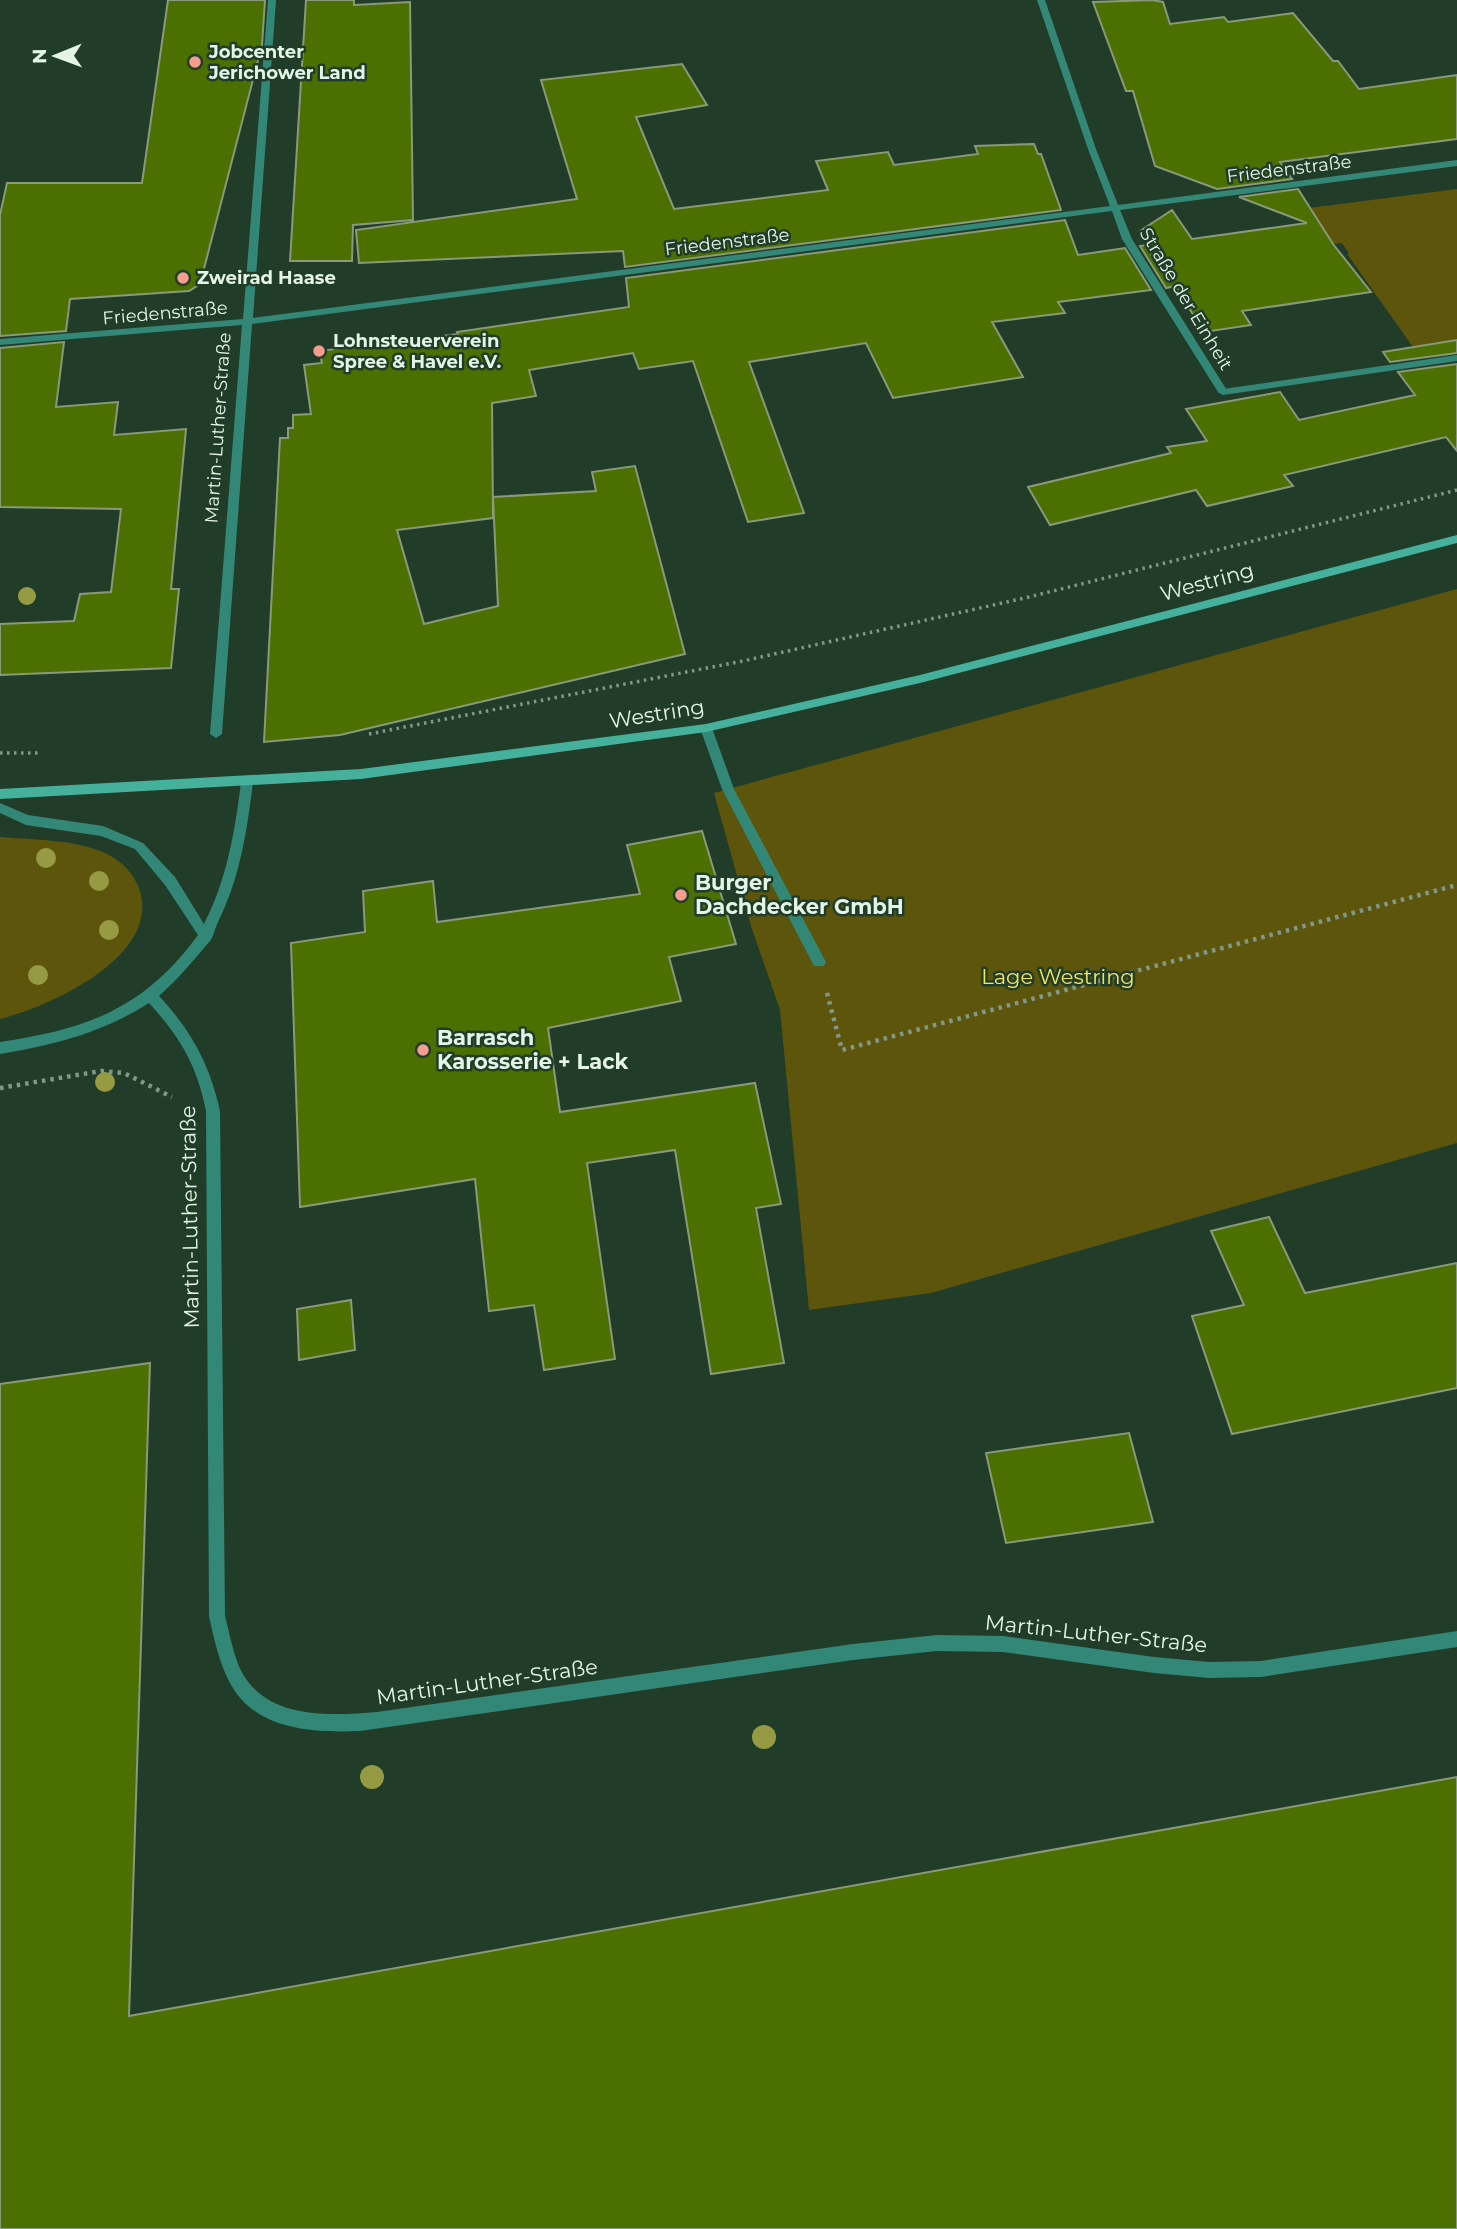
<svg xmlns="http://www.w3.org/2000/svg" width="1457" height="2229" font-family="Montserrat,sans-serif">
  <rect width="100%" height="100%" fill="#213d2a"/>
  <path fill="#5c550b" d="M 1457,189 L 1457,340 L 1413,347 L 1347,254 L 1349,253 L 1342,243 L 1333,244 L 1309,208 Z
    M 1457,589 L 1457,1143 L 931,1293 L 809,1310 L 780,1010 L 751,926 L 714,793 Z
    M 0,837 C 35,840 73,839 105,853 C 122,861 134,873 140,891 C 160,957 49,1007 0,1019 Z"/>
  <path fill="#4b6f01" stroke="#8a997a" stroke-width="2" d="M 168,0 L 265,0 L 262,45 L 200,284 L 189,291 L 70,299 L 66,331 L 0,336 L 0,215 L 7,183 L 142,183 Z
    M 306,0 L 354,0 L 354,5 L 410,2 L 413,220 L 353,225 L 352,261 L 290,261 Z
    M 1152,0 L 1163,2 L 1170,24 L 1224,17 L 1228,22 L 1293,13 L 1333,61 L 1338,61 L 1359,89 L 1457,75 L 1457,139 L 1280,162 L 1292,179 L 1217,189 L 1155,166 L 1133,91 L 1126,91 L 1093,2 Z
    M 682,64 L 707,105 L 636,117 L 674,209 L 828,190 L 816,161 L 888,152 L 894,165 L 978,154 L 975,146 L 1034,144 L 1038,154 L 1041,154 L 1061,210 L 625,267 L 623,251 L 359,263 L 356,230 L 577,199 L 541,80 Z
    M 1298,189 L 1333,244 L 1371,292 L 1242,311 L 1251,325 L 1204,332 L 1175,286 L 1166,288 L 1140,246 L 1149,245 L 1140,231 L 1172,210 L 1192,239 L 1307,223 L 1239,197 Z
    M 1065,220 L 1078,255 L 1125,248 L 1151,290 L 1058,302 L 1065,313 L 992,322 L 1023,377 L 893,398 L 866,343 L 749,362 L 804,513 L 748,522 L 693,361 L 639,369 L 633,353 L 529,370 L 536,396 L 492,403 L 493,518 L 397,530 L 424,624 L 498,606 L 493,497 L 596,491 L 592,472 L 635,466 L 685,654 L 340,735 L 264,742 L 280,438 L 288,438 L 288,428 L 293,428 L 293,415 L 311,414 L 304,365 L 322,363 L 319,351 L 458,334 L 457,332 L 629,307 L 626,278 Z
    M 1457,340 L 1457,353 L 1390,362 L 1383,352 Z
    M 64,342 L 56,407 L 118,402 L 114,435 L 186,429 L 171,589 L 179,589 L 171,668 L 0,675 L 0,624 L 74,621 L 80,594 L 111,592 L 121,509 L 0,507 L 0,348 Z
    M 1457,364 L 1457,451 L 1446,437 L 1284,475 L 1293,486 L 1207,506 L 1196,490 L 1050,525 L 1028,487 L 1171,453 L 1167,447 L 1207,441 L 1186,409 L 1280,392 L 1299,420 L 1415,395 L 1398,372 Z
    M 702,831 L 736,944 L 669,957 L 681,1001 L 548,1028 L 560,1112 L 755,1083 L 781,1204 L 756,1208 L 784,1363 L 711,1374 L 675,1150 L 587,1163 L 615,1359 L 544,1370 L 534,1305 L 489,1311 L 475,1179 L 300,1207 L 291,943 L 365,932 L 363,891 L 433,881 L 437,922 L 640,894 L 627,845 Z
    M 1269,1217 L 1305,1293 L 1457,1263 L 1457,1388 L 1232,1434 L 1192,1316 L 1244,1305 L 1211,1231 Z
    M 351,1300 L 355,1350 L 299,1360 L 297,1309 Z
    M 150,1363 L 129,2016 L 1457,1777 L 1457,2229 L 0,2229 L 0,1384 Z
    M 1129,1433 L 1153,1522 L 1006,1543 L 986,1453 Z"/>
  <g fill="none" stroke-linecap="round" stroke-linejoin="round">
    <path stroke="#819888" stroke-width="3.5" stroke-dasharray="2.5 4.5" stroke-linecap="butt" d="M 369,734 L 743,661 L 1029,597 L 1457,490
      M 0,753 L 39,753"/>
    <path stroke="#819888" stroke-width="4.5" stroke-dasharray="3.5 5" stroke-linecap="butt" d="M 827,993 L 842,1050 L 1457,885
      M 0,1088 L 101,1071 L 124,1073 L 172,1097"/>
    <path fill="#338777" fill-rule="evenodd" d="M 1457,355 L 1457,361 L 1223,395 L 1218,392 L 1223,389 Z
      M 706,724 L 712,728 L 734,789 L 826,962 L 824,966 L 814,966 L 722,789 L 700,728 Z"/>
    <path fill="#338777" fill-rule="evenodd" d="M 268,0 L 276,0 L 253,318 L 1110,206 L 1088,149 L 1037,0 L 1045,0 L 1096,149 L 1118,205 L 1457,160 L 1457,166 L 1120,210 L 1132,239 L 1228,392 L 1223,395 L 1218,392 L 1122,239 L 1112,211 L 252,324 L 222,734 L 216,738 L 210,734 L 242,325 L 0,345 L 0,339 L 243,319 Z
      M 247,777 L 253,782 C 247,831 240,878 218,922 C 215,928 214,936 210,941 C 194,960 178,979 159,996 C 191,1030 210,1065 220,1111 L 225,1616 C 229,1632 232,1648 238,1664 C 261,1720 326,1716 377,1712 L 853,1644 L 937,1635 L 1003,1636 L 1154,1657 L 1209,1662 L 1261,1661 L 1457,1631 L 1457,1647 L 1261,1677 L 1209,1678 L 1154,1673 L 1003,1652 L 937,1651 L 853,1660 L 360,1731 C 312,1733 255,1730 230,1683 C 219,1662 214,1639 209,1616 L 206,1111 C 197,1065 180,1037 149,1003 C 102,1033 54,1045 0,1054 L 0,1042 C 87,1029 144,1009 198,935 L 165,885 L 135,849 L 101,836 L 26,825 L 0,813 L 0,803 L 28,815 L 103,826 L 143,843 L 175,877 L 204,924 C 227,879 235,831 241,782 Z"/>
    <path fill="#45b09b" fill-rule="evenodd" d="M 1457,535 L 1457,543 L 920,683 L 706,732 L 361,779 L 0,799 L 0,789 L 361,769 L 706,724 L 920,675 Z"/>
  </g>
  <g fill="#969a43">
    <circle cx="27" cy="596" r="9"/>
    <circle cx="46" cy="858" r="10"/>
    <circle cx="99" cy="881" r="10"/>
    <circle cx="109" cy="930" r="10"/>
    <circle cx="38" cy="975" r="10"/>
    <circle cx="105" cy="1082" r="10"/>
    <circle cx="764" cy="1737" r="12"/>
    <circle cx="372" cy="1777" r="12"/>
  </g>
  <g fill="#f59d8f" stroke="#213d2a" stroke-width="2.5">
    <circle cx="195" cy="62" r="7"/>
    <circle cx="183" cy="278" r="7"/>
    <circle cx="319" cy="351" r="7"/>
    <circle cx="681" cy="895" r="7"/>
    <circle cx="423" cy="1050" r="7"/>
  </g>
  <g text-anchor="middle" stroke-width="5" stroke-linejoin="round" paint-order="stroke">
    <g font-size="18" font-weight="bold" fill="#e4f5e8" stroke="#213d2a" text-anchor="start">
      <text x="209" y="58">Jobcenter<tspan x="209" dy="21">Jerichower Land</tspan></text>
      <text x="197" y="284">Zweirad Haase</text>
      <text x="333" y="347">Lohnsteuerverein<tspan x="333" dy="21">Spree &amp; Havel e.V.</tspan></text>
    </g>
    <g font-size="18" fill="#e4f5e8" stroke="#213d2a">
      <text transform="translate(1289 169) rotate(-7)" y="6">Friedenstraße</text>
      <text transform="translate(727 242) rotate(-7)" y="6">Friedenstraße</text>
      <text transform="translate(1186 299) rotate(59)" y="6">Straße der Einheit</text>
      <text transform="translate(165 313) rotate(-5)" y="6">Friedenstraße</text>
      <text transform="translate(218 428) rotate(-86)" y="6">Martin-Luther-Straße</text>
    </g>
    <g font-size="21" fill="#e4f5e8" stroke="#213d2a">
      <text transform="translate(1207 582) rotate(-15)" y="7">Westring</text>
      <text transform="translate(657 714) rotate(-9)" y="7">Westring</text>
      <text transform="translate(190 1217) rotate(-91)" y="7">Martin-Luther-Straße</text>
      <text transform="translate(1096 1634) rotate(6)" y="7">Martin-Luther-Straße</text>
      <text transform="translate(487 1682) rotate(-8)" y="7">Martin-Luther-Straße</text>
    </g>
    <g font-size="21" font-weight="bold" fill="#e4f5e8" stroke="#213d2a" text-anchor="start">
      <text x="695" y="890">Burger<tspan x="695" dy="24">Dachdecker GmbH</tspan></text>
      <text x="437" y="1045">Barrasch<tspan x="437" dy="24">Karosserie + Lack</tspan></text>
    </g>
    <g font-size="21" fill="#f5e658" stroke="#213d2a">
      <text x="1058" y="984">Lage Westring</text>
    </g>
  </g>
  <g transform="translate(56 56) rotate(269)" stroke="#213d2a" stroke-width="5" paint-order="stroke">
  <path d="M0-5L12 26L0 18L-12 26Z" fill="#e4f5e8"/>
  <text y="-10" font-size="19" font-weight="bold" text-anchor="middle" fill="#e4f5e8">N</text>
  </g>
</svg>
